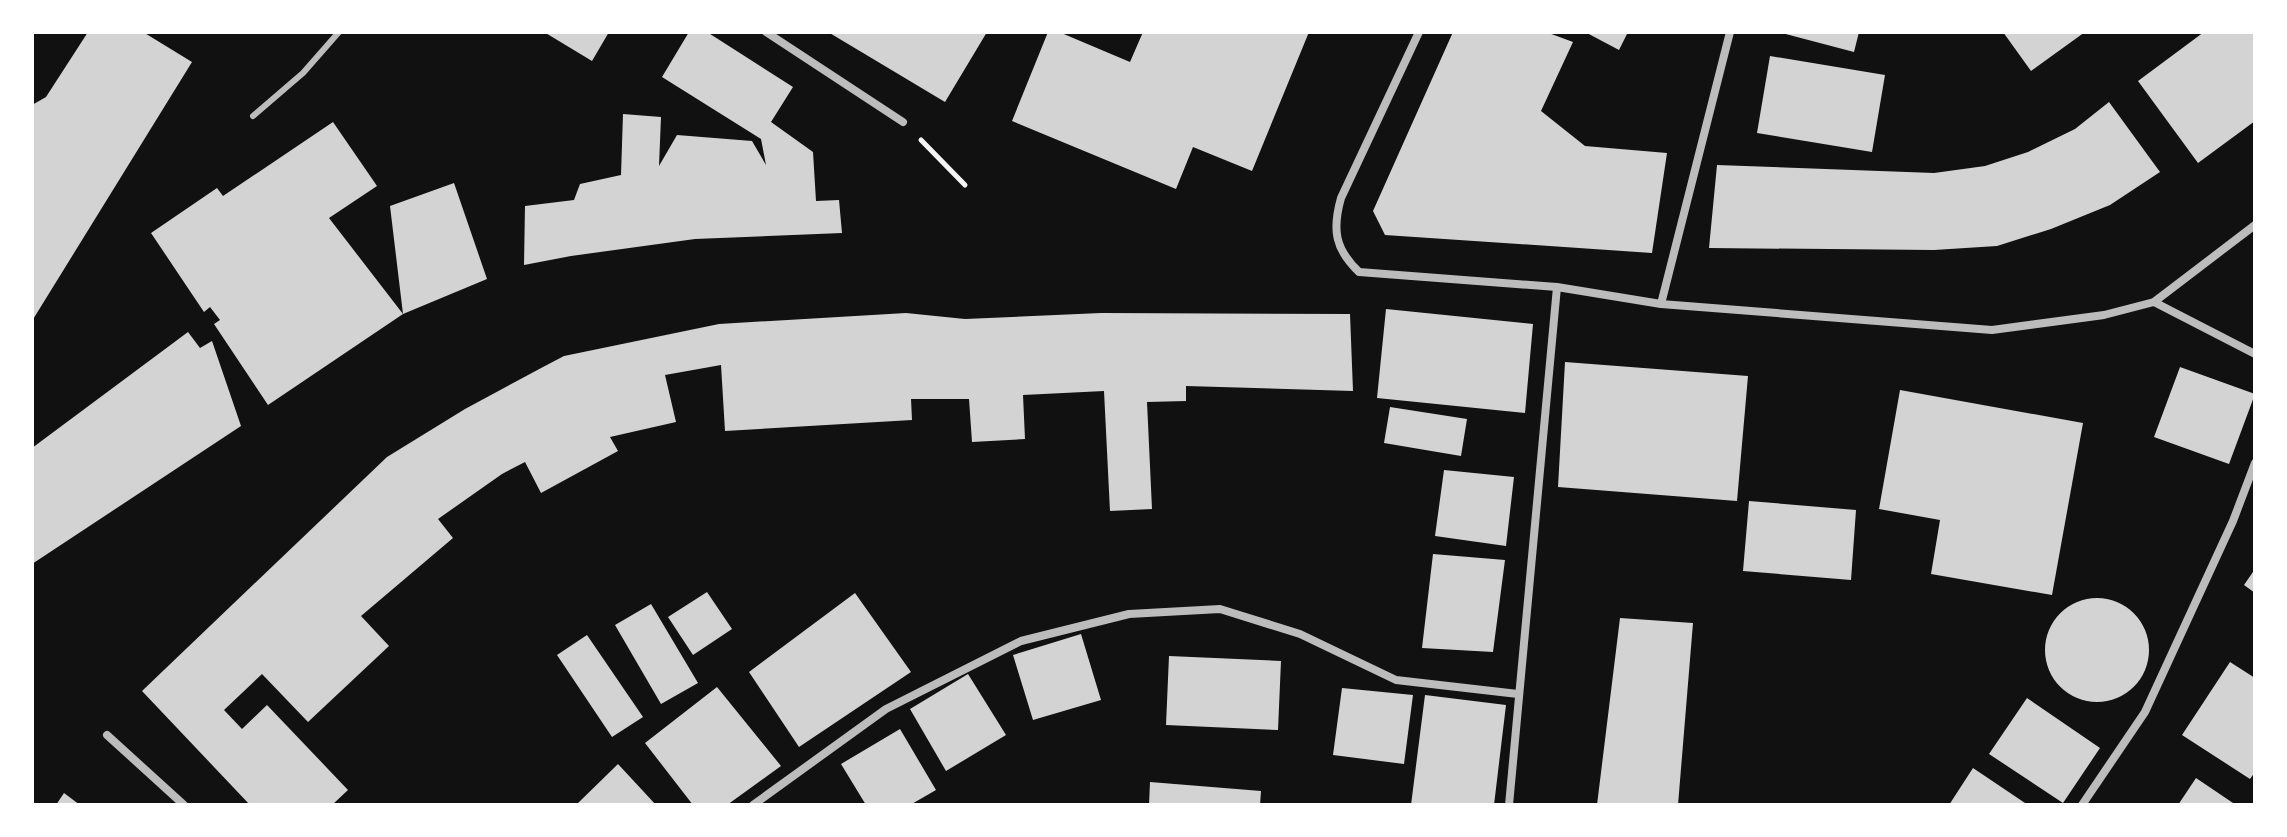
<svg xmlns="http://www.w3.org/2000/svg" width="2287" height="837" font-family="'Times New Roman',serif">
  <rect width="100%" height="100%" fill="#111"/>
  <path fill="#d3d3d3" d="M 88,32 L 143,32 L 192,62 L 32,321 L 32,105 L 46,97 Z
    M 544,32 L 609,32 L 592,61 Z
    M 689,32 L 707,32 L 793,87 L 771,122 L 813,152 L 816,201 L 839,200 L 842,233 L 695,239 L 571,256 L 524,265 L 525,206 L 574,200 L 580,184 L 621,175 L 623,114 L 661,117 L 659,166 L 677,135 L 752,141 L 766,165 L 761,139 L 662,77 Z
    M 828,32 L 987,32 L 945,102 Z
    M 1048,32 L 1059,32 L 1130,62 L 1143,32 L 1309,32 L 1252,171 L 1193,147 L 1176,189 L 1012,121 Z
    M 1453,32 L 1546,32 L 1573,42 L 1541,111 L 1585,146 L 1667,153 L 1652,253 L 1385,235 L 1373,211 Z
    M 1585,32 L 1628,32 L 1619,50 Z
    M 1778,32 L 1859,32 L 1854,52 Z
    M 2003,32 L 2085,32 L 2031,71 Z
    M 2204,32 L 2255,32 L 2255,121 L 2198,163 L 2138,81 Z
    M 1770,56 L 1885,75 L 1872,152 L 1757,133 Z
    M 2109,102 L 2160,172 L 2110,205 L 2051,229 L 1997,246 L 1934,250 L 1709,248 L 1717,165 L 1934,173 L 1985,166 L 2028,152 L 2075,129 Z
    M 333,122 L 377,186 L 329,218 L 403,314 L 390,206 L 454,183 L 487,279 L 403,314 L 268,405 L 214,324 L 220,320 L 210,307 L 204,312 L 151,233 L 217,188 L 223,196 Z
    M 1386,309 L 1533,324 L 1525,413 L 1377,398 Z
    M 906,313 L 965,319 L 1101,313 L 1350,314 L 1353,391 L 1186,386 L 1186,401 L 1147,402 L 1152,509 L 1110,511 L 1104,391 L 1023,395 L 1025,439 L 972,442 L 969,399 L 911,399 L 912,420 L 725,431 L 721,365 L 665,375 L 676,422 L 610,437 L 618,451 L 541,493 L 525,462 L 502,474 L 438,519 L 453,538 L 361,616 L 389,646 L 308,722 L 262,674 L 224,710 L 242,729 L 267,705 L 348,790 L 332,805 L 250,805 L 142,691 L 387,457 L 465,409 L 543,367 L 564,356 L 719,324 Z
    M 188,332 L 200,348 L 212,341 L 241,426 L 32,564 L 32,448 Z
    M 1565,362 L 1748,376 L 1737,501 L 1558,487 Z
    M 2180,367 L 2255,394 L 2229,464 L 2154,437 Z
    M 1900,390 L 2083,423 L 2052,595 L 1931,574 L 1940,520 L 1879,509 Z
    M 1390,407 L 1467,419 L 1461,456 L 1384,443 Z
    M 1444,470 L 1514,477 L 1506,546 L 1435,536 Z
    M 1749,501 L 1856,510 L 1851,580 L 1743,571 Z
    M 1433,554 L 1505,560 L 1493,652 L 1422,648 Z
    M 2255,569 L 2255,593 L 2244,585 Z
    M 707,592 L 732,629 L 693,655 L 668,617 Z
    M 855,593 L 911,672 L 799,747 L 749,672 Z
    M2045 650a52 52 0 1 1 104 0a52 52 0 1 1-104 0Z
    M 651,604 L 698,683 L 661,704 L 615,625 Z
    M 1620,618 L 1693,623 L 1678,805 L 1597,805 Z
    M 1081,634 L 1101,700 L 1033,720 L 1013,655 Z
    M 587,635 L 643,717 L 612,737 L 557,655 Z
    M 1169,656 L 1281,661 L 1278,730 L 1166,725 Z
    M 2230,662 L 2255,678 L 2255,772 L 2250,779 L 2182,735 Z
    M 968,674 L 1006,735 L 946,771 L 910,709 Z
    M 717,687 L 781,766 L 727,805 L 693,805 L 645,743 Z
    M 1342,688 L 1413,695 L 1404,764 L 1333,755 Z
    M 1425,695 L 1506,705 L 1494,805 L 1411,805 Z
    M 2027,698 L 2100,748 L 2063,803 L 1989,754 Z
    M 900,729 L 936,790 L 910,805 L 866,805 L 841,764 Z
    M 618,764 L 656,805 L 576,805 Z
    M 1973,768 L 2028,805 L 1949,805 Z
    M 2196,778 L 2236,805 L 2178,805 Z
    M 1150,782 L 1261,791 L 1260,805 L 1149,805 Z
    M 64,793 L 80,805 L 56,805 Z"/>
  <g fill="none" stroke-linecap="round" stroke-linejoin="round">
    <path stroke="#f5f5f5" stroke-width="5" d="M 921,140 L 965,185"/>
    <path stroke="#bcbcbc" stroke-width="6" d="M 253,116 L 303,73 L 339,32"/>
    <path stroke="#bcbcbc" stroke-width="8" d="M 766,32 L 903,122
      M 1419,32 L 1341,198 C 1332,230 1335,249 1359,272 L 1557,287 L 1661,304 L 1992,330 L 2104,315 L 2154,302 L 2255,225
      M 2154,302 L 2255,354
      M 1661,304 L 1730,32
      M 107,735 L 184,805
      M 753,805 L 886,709 L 1021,641 L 1129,614 L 1220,609 L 1300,634 L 1396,680 L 1518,694
      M 1509,805 L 1557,287
      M 2082,805 L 2145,712 L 2233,521 L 2255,463"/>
  </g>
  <rect width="2287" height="837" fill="none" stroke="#ffffff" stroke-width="68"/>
</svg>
